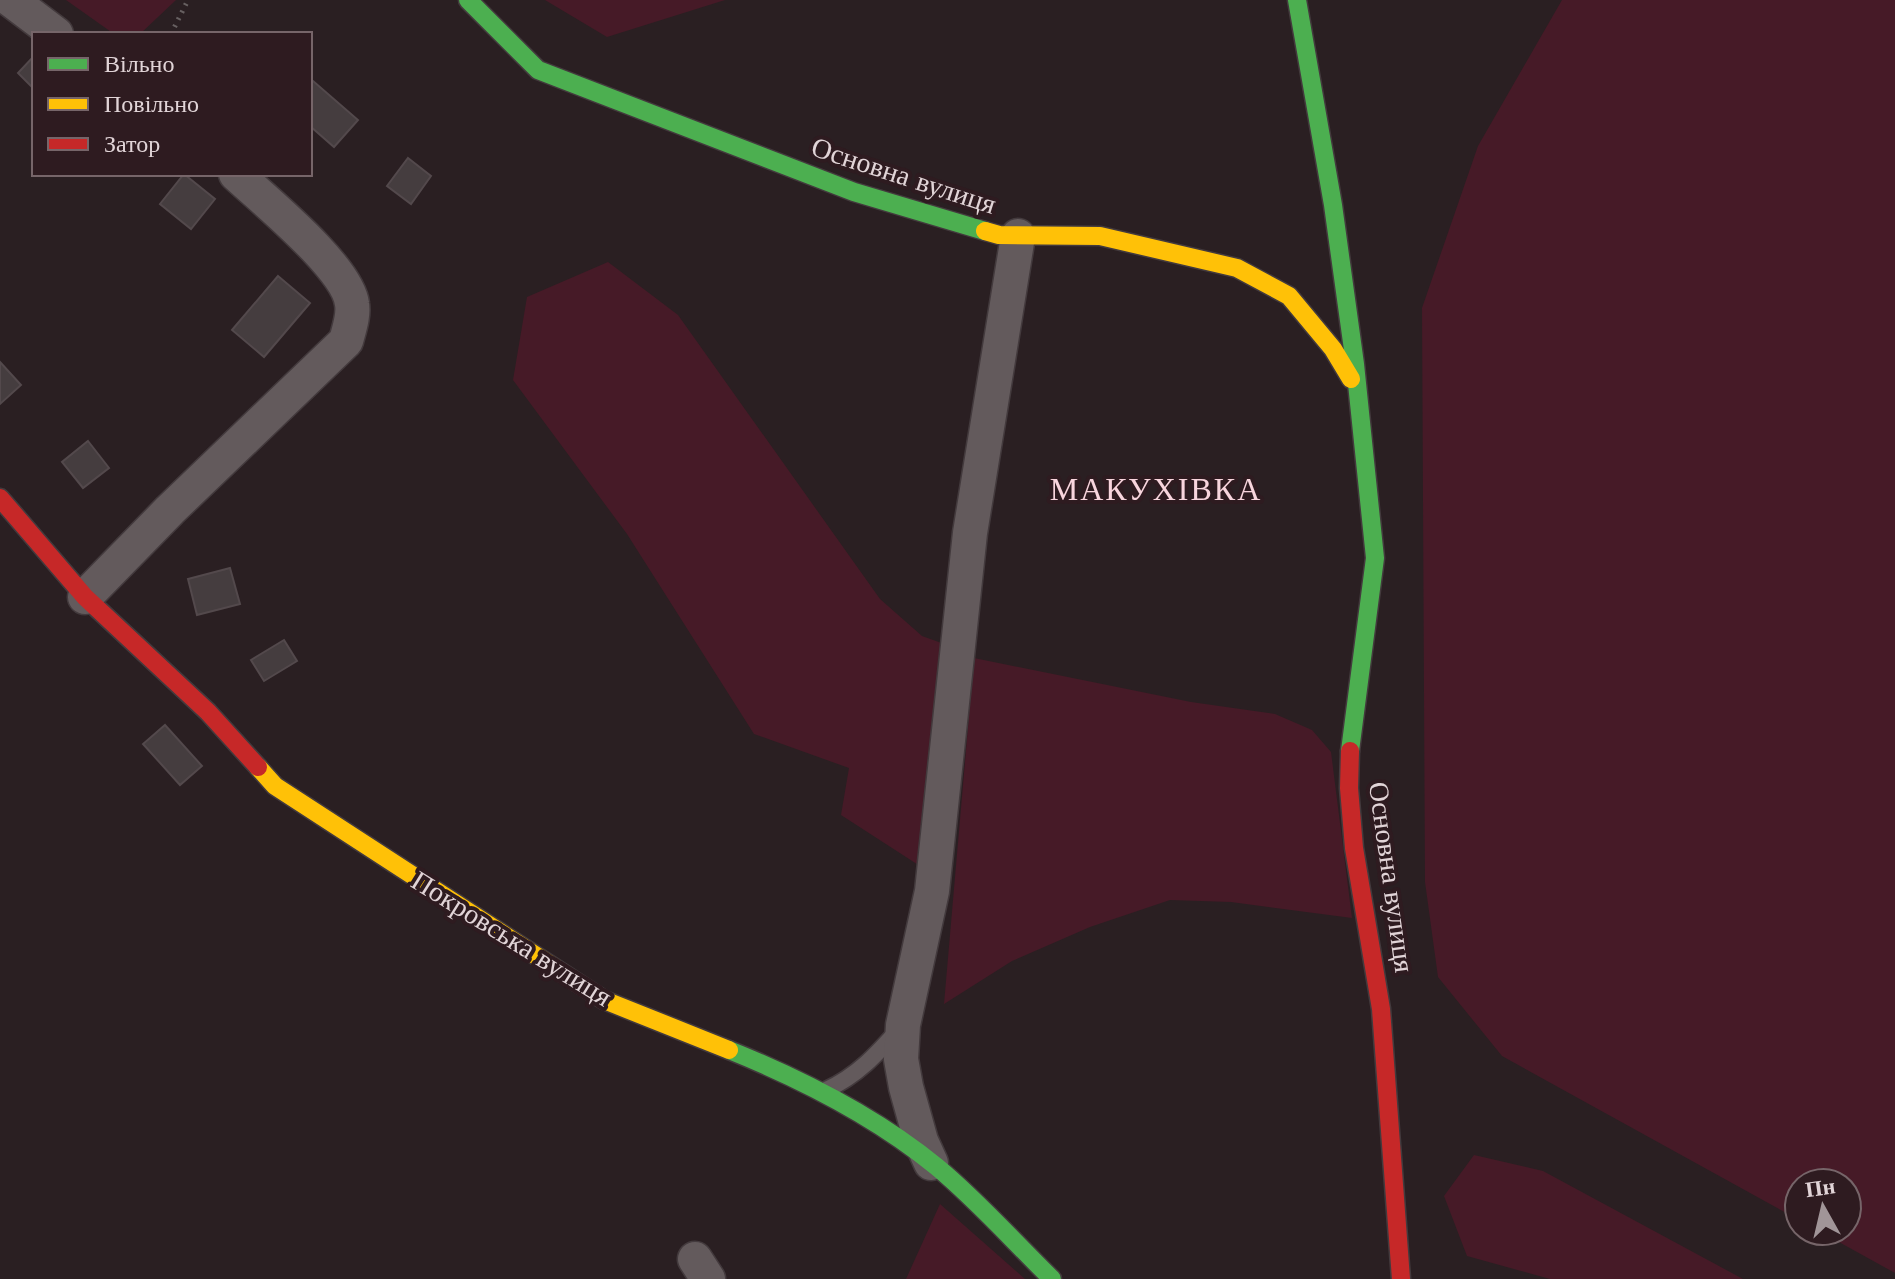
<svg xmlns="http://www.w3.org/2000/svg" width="1895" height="1279" font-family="'Libre Baskerville',serif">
  <rect width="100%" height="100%" fill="#2a1f22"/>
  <path fill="#461a27" d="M 66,0 L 176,0 L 140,34 L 114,34 Z
    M 545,0 L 725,0 L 607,37 Z
    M 1562,0 L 1895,0 L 1895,1273 L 1819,1231 L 1847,1231 L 1847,1183 L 1799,1183 L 1799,1220 L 1502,1056 L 1438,977 L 1425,882 L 1422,308 L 1478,146 Z
    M 608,262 L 678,315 L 880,599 L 922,636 L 947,645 L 923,868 L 841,815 L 849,768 L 754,734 L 627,534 L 513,380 L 527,297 Z
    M 974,658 L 1191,702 L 1275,714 L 1312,730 L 1331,752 L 1352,918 L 1231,902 L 1170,900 L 1090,927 L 1012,961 L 944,1004 Z
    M 1474,1155 L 1543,1171 L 1743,1279 L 1550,1279 L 1467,1256 L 1444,1196 Z
    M 940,1204 L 1025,1279 L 906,1279 Z"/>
  <path fill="#453d3f" stroke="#53494c" stroke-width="2" d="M 34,56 L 34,89 L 18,73 Z
    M 313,81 L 358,120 L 334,147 L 310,126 L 310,84 Z
    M 408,158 L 431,176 L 411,204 L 387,186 Z
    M 184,174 L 215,199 L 191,229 L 160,204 Z
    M 278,276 L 310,303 L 264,357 L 232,330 Z
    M 0,362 L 21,385 L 0,404 Z
    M 88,441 L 109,468 L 83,488 L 62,462 Z
    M 230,568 L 240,604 L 197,615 L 188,579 Z
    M 284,640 L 297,661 L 264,681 L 251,660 Z
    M 165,725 L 202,766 L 180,785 L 143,744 Z"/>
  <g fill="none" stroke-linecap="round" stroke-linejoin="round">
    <g stroke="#433a3d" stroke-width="19">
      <path id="lane" d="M 826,1090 C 857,1076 877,1054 899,1029"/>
    </g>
    <g stroke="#433a3d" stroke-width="37">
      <path id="street" d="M 11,0 L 56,34
        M 85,597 L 170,510 L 346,341 C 349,329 354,316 352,304 C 348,268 264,200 236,174
        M 931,1163 L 921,1141 L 906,1087 L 901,1059 L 903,1025 L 932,891 L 970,533 L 1018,236
        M 695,1259 L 708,1279"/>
    </g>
    <g stroke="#433a3d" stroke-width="21">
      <path id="fast" d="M 468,0 L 538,70 L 854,192 L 985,231
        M 1297,0 L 1333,205 L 1355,364 L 1375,558 L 1350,751
        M 729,1050 C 801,1079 876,1117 937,1167 C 978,1201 1014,1242 1052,1279"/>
    </g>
    <g stroke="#433a3d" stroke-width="21">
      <path id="slow" d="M 985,231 L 999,235 L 1100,236 L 1237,268 L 1289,296 L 1333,349 L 1351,379
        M 258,767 L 275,786 L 604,1000 L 729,1050"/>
    </g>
    <g stroke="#433a3d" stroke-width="21">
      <path id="jam" d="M 0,498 L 85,597 L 208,712 L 258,767
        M 1350,751 L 1349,788 L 1354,848 L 1381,1009 L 1401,1279"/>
    </g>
    <path stroke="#676061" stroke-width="5" stroke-dasharray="2 6" stroke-linecap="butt" d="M 171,34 L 188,0"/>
    <use href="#lane" stroke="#635a5c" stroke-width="16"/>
    <use href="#street" stroke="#635a5c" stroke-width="34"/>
    <use href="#fast" stroke="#4caf50" stroke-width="18"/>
    <use href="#slow" stroke="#ffc107" stroke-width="18"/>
    <use href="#jam" stroke="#c62828" stroke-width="18"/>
  </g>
  <g text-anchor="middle" stroke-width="8" stroke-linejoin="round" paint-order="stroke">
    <g font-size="28" fill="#e1d4d7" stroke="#2e1b20">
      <text transform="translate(904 175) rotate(18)" y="10">Основна вулиця</text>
      <text transform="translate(1392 877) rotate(82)" y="10">Основна вулиця</text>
      <text transform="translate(512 938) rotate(32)" y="10">Покровська вулиця</text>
    </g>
    <g font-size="32" letter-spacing="2" fill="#f8d5dd" stroke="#2e1b20">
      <text x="1156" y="500">МАКУХІВКА</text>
    </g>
  </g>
  <rect x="32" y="32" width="280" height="144" fill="#2e1b20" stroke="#766569" stroke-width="2"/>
  <rect x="48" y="58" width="40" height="12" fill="#4caf50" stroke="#766569" stroke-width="2"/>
  <text x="104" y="72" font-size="24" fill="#e1d4d7">Вільно</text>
  <rect x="48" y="98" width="40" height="12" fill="#ffc107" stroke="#766569" stroke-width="2"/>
  <text x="104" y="112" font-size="24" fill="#e1d4d7">Повільно</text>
  <rect x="48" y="138" width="40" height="12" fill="#c62828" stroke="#766569" stroke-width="2"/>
  <text x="104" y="152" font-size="24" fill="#e1d4d7">Затор</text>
  <g transform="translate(1823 1207) rotate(352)"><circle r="38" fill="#2e1b20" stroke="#766569" stroke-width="2"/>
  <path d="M0-6L14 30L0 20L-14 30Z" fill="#a19598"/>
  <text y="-12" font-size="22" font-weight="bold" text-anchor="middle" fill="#e1d4d7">Пн</text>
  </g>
</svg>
